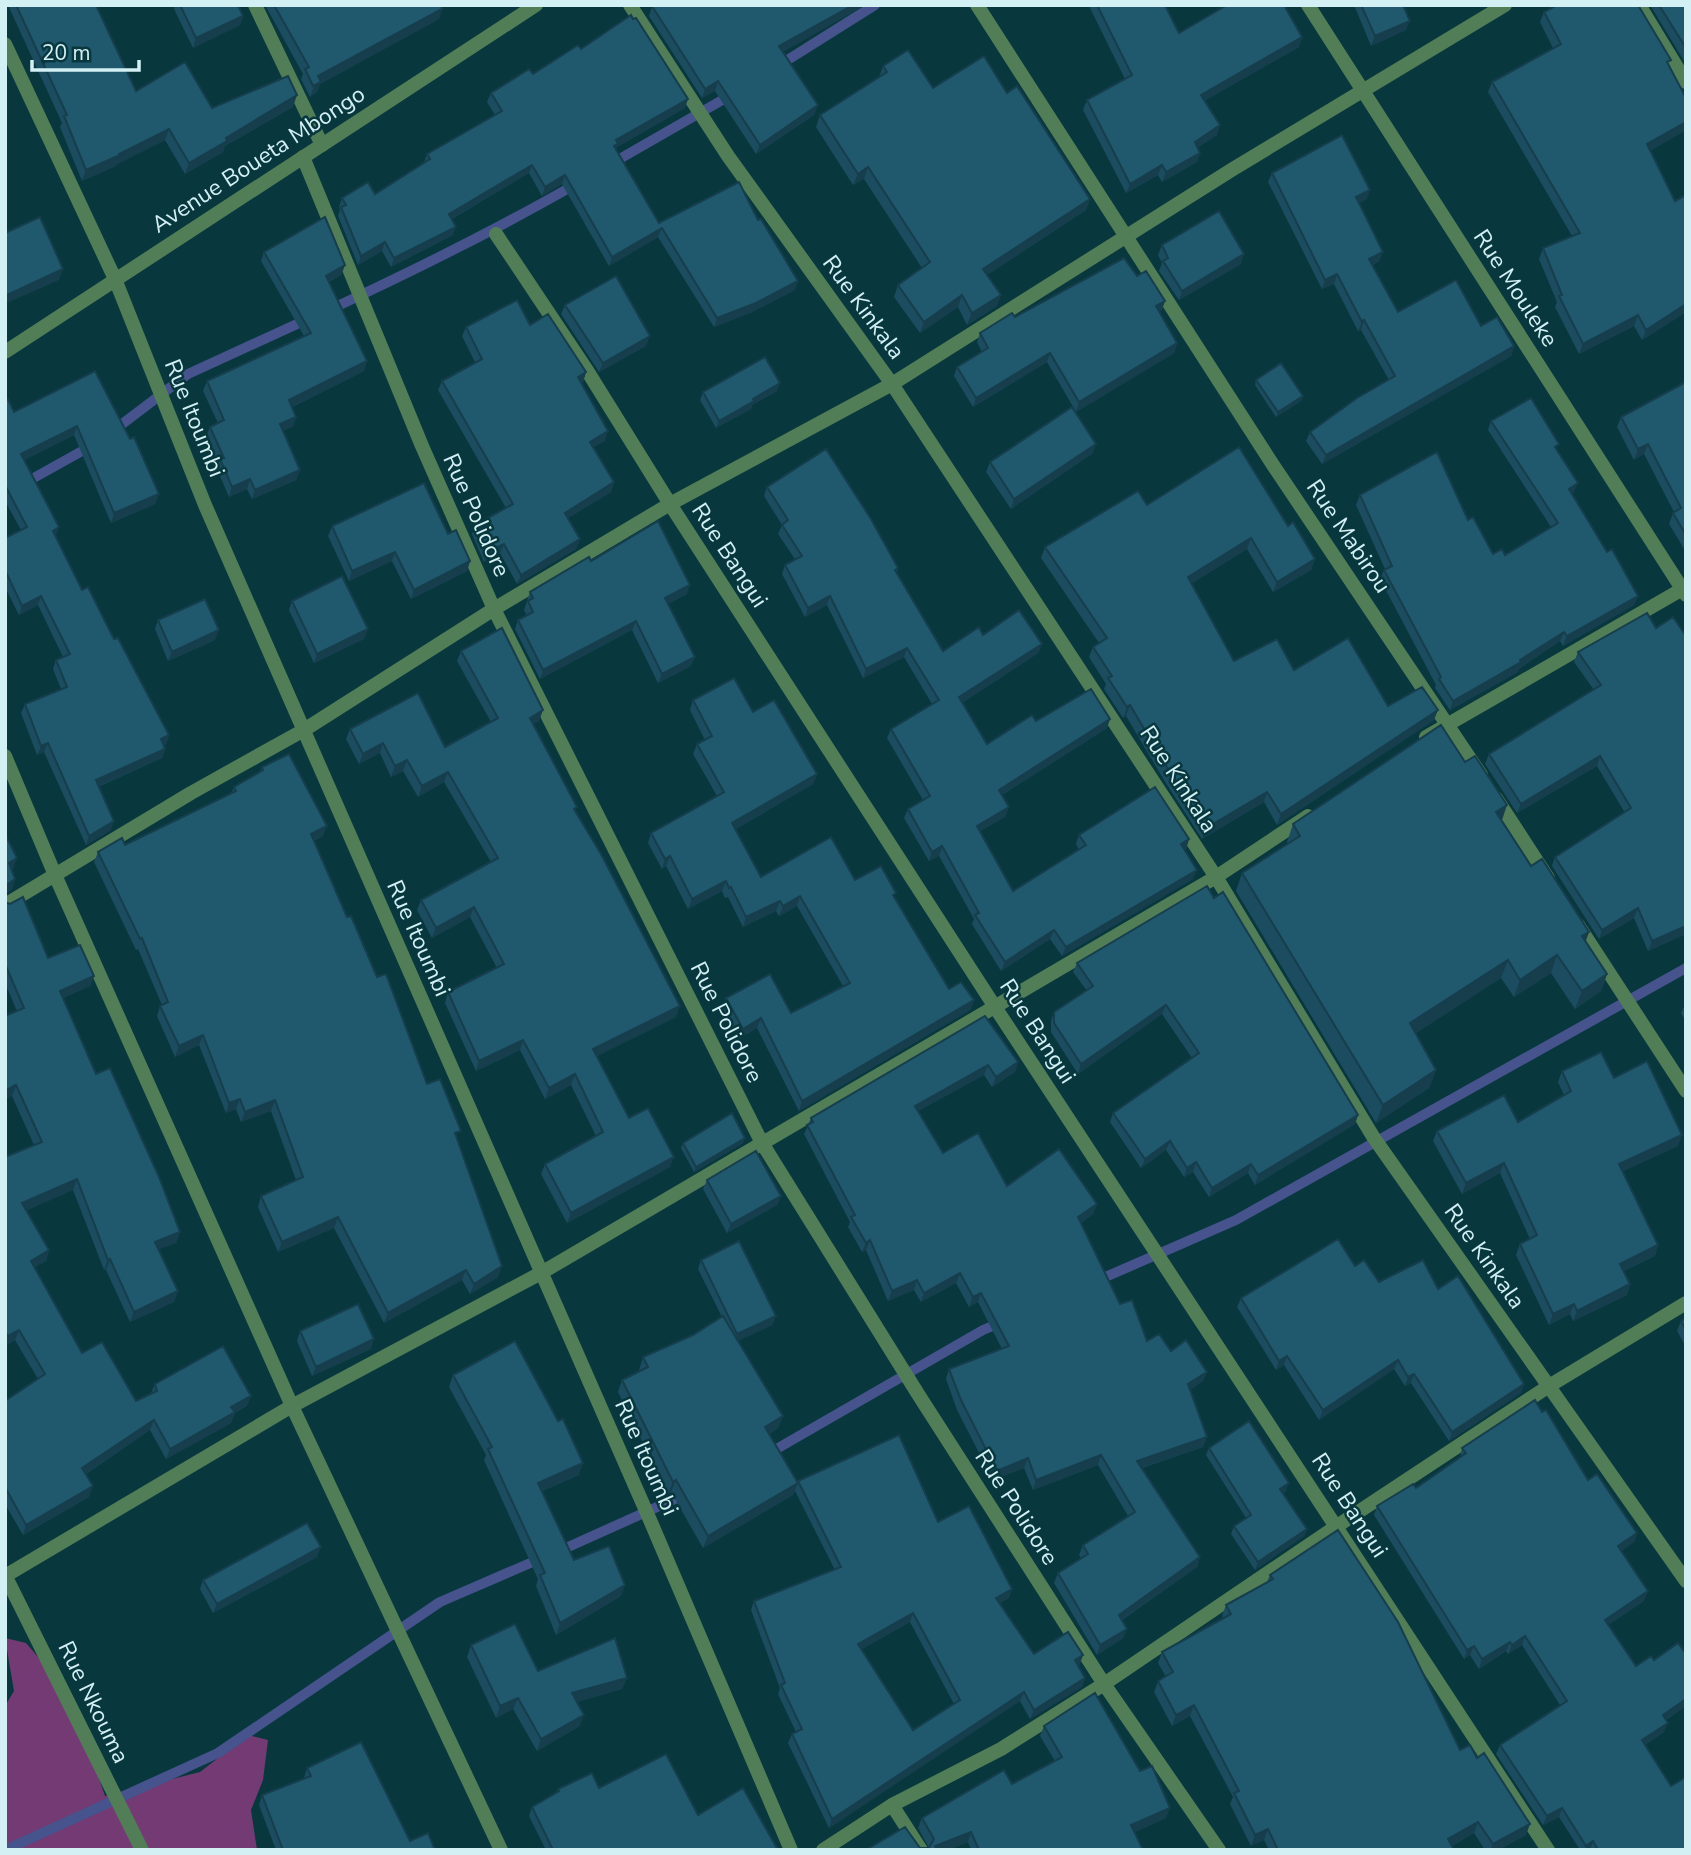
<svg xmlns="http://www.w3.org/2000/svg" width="1691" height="1855" font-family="'Nunito Sans',sans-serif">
  <rect width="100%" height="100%" fill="#08383e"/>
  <path fill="#743a73" d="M 5,1638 L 26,1643 L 69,1693 L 105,1796 L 200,1772 L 248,1735 L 268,1740 L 263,1780 L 251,1810 L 257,1850 L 5,1850 L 5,1706 L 14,1691 Z"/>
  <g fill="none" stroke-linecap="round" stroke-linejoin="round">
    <path stroke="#46538d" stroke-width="10" d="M 778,66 L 875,5
      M 609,165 L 731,95
      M 329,310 C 413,271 496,230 576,184
      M 113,431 L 188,374 L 308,319
      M 5,494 L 91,446
      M 1094,1282 L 1236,1220 L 1686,968
      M 766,1455 L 983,1330 L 1002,1322
      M 557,1552 L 686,1494
      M 5,1850 L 218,1753 L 440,1602 L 542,1558"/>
    <path stroke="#517d57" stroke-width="14" d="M 255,5 L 322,145
      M 630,5 L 728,156 L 892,384 L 1216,877 L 1374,1138 L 1686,1581
      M 977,5 L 1273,465 L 1481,775
      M 1308,5 L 1686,595
      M 1639,5 L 1686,82
      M 303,157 L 422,446 L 494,609 L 762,1143 L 918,1394 L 1104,1684 L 1219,1850
      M 496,234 L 588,372 L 670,504 L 995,1007 L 1548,1850
      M 1426,737 L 1686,587
      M 5,756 L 55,875 L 292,1406 L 501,1850
      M 1496,798 L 1548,878
      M 5,905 L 191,793 L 304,730 L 494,609 L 670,504 L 892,384 L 1233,169 L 1505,5
      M 1578,925 L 1686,1091
      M 5,1575 L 142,1850
      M 5,1576 L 292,1406 L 541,1273 L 1216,877 L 1308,816
      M 892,1805 L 921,1850
      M 823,1850 L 892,1805 L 1001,1749 L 1104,1684 L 1337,1526 L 1549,1386 L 1686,1303"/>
    <path stroke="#517d57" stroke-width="14" d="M 5,44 L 115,279 L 205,505 L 650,1520 L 791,1850
      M 5,352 L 536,5"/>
  </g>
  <path fill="#1c4c5f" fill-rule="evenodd" d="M 8,5 L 96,5 L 136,91 L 212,108 L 293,107 L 225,146 L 223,152 L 185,174 L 165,140 L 117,164 L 116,166 L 82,181 L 60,127 L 62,123 Z
    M 175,5 L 238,5 L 243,16 L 240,25 L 193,48 L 174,9 Z
    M 265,5 L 441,5 L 442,9 L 439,19 L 320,84 L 317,92 L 310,97 L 301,79 L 303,74 Z
    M 1090,5 L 1165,5 L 1179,33 L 1302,37 L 1299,47 L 1204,101 L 1217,135 L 1197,148 L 1200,153 L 1197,162 L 1162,182 L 1158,175 L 1126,193 L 1083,110 L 1087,100 L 1125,79 L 1090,8 Z
    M 1354,5 L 1403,5 L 1406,30 L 1371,46 Z
    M 1650,5 L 1686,5 L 1686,60 L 1684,61 Z
    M 652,6 L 783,52 L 814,115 L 756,154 L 715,91 L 702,98 L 649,16 Z
    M 1544,12 L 1669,66 L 1686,130 L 1650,151 L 1686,312 L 1642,340 L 1634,326 L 1579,354 L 1555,307 L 1557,302 L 1539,259 L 1543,248 L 1572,236 L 1488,92 L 1492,82 L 1553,48 L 1540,22 Z
    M 581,49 L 685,108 L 617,147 L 616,150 L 659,223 L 795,290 L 752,312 L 714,327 L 658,237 L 609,266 L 562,184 L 542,196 L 529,173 L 452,219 L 453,235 L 391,267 L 382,251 L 358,265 L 338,216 L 340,210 L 339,207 L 342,198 L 375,194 L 424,162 L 427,154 L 495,115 L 487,102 L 491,93 L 533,74 Z
    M 883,66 L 933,88 L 1007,93 L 1090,199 L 1086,210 L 987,275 L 997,306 L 967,325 L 958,307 L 920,333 L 894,297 L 898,285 L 922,268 L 864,179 L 853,185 L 816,127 L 820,115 L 879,77 Z
    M 1272,173 L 1367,199 L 1359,203 L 1383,252 L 1379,261 L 1373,265 L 1398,312 L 1481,326 L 1514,346 L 1511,356 L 1322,464 L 1306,441 L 1310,432 L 1389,380 L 1361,330 L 1358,331 L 1334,284 L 1322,289 L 1268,182 Z
    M 1162,245 L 1241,264 L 1179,300 L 1159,271 L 1162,263 L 1158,255 Z
    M 264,252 L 345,265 L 341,275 L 329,282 L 367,361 L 364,371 L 292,407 L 296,417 L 293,426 L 283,431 L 300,470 L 296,480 L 252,499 L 247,489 L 229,497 L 217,469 L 218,464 L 206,437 L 210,427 L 218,423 L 203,391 L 207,381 L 304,336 L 261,261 Z
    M 565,305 L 646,346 L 599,372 L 561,314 Z
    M 1162,310 L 1159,312 L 1177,343 L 1174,353 L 1076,412 L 1047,362 L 973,407 L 954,376 L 957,367 L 982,352 L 977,342 L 980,333 L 1015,317 Z
    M 530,325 L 586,372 L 583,382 L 581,383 L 605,441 L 593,447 L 614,482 L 611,492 L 568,518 L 580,539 L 576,549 L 517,584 L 500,553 L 484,562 L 472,534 L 475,525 L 506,508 L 438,390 L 442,381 L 475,362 L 462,336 L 466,327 Z
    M 95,371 L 159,494 L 155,504 L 111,523 L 74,435 L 24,460 L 56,536 L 82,590 L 114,639 L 169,735 L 166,744 L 164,745 L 165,749 L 162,758 L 98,787 L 111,830 L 86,845 L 44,752 L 37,755 L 21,713 L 25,704 L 61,689 L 53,669 L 56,660 L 63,657 L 38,605 L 19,615 L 5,587 L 5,538 L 21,530 L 5,501 L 5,400 L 14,412 Z
    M 1256,380 L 1303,396 L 1301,401 L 1276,417 L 1255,385 Z
    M 1686,382 L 1686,552 L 1669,524 L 1673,513 L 1674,512 L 1644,454 L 1634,460 L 1617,427 L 1621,417 Z
    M 777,391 L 752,405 L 751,409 L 716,428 L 700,400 L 703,392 Z
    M 1491,421 L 1557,451 L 1574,492 L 1572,494 L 1607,552 L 1638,596 L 1634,605 L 1563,646 L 1560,641 L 1519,669 L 1518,672 L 1450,710 L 1435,688 L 1436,685 L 1380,579 L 1384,570 L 1385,569 L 1356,505 L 1360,495 L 1468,520 L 1493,554 L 1505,555 L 1551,527 L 1488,430 Z
    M 1093,453 L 1011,509 L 986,472 L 990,462 Z
    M 767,487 L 898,568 L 897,572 L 943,651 L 983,635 L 1042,644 L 1038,653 L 962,703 L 987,744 L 1036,721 L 1107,728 L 1002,795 L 1009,807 L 1005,817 L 980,831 L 1013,891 L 1079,850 L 1076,844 L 1079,835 L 1189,839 L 1186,849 L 1184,849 L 1193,879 L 1062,956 L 1050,939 L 1001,971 L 972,924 L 974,919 L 939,856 L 929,861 L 904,818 L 908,809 L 923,800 L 887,738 L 891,729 L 932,704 L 904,657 L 863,678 L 827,605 L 805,617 L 782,574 L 785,565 L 795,559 L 778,534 L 782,525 L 764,496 Z
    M 1147,505 L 1288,526 L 1315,559 L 1311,570 L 1273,592 L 1247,549 L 1192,583 L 1234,661 L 1294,670 L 1388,706 L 1434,720 L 1277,825 L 1264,802 L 1202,839 L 1164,780 L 1126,716 L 1123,718 L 1104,689 L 1106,684 L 1089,657 L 1093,647 L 1099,643 L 1041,558 L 1045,547 Z
    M 332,526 L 448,534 L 470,561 L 467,571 L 411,599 L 392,561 L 349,581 L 328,536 Z
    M 591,561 L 687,594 L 668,604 L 691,666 L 658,683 L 632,630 L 540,679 L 515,629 L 518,620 L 527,616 L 524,610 L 530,592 Z
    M 292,601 L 364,639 L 314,663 L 289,610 Z
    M 158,620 L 215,640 L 168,661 L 155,629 Z
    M 1656,628 L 1686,636 L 1686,934 L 1648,951 L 1634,918 L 1599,939 L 1552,866 L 1555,857 L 1625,813 L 1597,766 L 1517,813 L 1485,764 L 1489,754 L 1594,690 L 1574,662 L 1578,652 Z
    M 461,651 L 539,721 L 533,724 L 676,1017 L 597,1056 L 629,1118 L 670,1167 L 567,1223 L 541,1174 L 545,1164 L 596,1136 L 571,1085 L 545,1099 L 520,1050 L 476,1071 L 445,1003 L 448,992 L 497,968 L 470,917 L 432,938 L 417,910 L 421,900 L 491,862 L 444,782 L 418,797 L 403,771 L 391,777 L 380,753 L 359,764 L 346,739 L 350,729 L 445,747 L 491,722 L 457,661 Z
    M 693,700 L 753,712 L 817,774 L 813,784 L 736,829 L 761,877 L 855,880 L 895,898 L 949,989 L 974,1000 L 970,1010 L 799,1111 L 757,1028 L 739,1039 L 723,1008 L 726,998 L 791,1013 L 843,986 L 797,906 L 779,916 L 776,911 L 743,927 L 728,897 L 725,898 L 722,891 L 688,909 L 666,866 L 662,869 L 648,843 L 651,833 L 717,796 L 693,754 L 697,744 L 705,740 L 690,710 Z
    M 262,767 L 323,836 L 314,841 L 347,917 L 377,977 L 427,1084 L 458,1139 L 498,1277 L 470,1294 L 462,1280 L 384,1323 L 334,1228 L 278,1252 L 258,1207 L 261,1196 L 296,1180 L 271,1111 L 241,1122 L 236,1109 L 226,1113 L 199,1045 L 175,1057 L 157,1016 L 160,1006 L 162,1005 L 138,949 L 136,950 L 94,862 L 98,852 L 125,845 L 231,794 L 234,787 L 260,772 Z
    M 1502,820 L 1531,866 L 1586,941 L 1607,974 L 1601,991 L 1575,1009 L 1551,973 L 1514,997 L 1501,978 L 1416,1033 L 1436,1070 L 1429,1088 L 1376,1123 L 1236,891 L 1242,873 L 1288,844 L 1287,842 L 1293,824 Z
    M 1207,886 L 1358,1115 L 1355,1124 L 1255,1185 L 1248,1173 L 1209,1197 L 1193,1172 L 1184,1177 L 1166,1150 L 1141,1168 L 1110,1122 L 1113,1113 L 1192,1058 L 1162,1014 L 1078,1074 L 1051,1032 L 1051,1021 L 1054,1012 L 1087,991 L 1073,972 L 1077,963 Z
    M 5,902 L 48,958 L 94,976 L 90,986 L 63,998 L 96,1074 L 180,1232 L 176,1243 L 159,1249 L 178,1291 L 174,1302 L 130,1322 L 106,1270 L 104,1270 L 73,1190 L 26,1210 L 49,1250 L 46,1261 L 34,1267 L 82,1353 L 136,1401 L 151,1393 L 155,1384 L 247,1406 L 235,1413 L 231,1423 L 166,1459 L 150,1430 L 86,1474 L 89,1497 L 23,1535 L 5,1504 L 5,1401 L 38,1379 L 15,1340 L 5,1346 L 5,1157 L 34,1145 L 12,1096 L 5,1099 L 5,1016 L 17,1011 L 5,983 Z
    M 1686,1003 L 1686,1022 L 1681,1013 Z
    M 985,1016 L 1018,1062 L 1015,1072 L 992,1087 L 984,1075 L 918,1111 L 943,1153 L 1007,1186 L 1097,1204 L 1093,1214 L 1081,1223 L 1120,1304 L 1147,1341 L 1171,1351 L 1207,1372 L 1203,1381 L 1190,1390 L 1207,1437 L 1203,1447 L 1142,1468 L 1200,1557 L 1197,1567 L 1122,1620 L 1127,1629 L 1123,1638 L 1097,1655 L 1054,1583 L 1058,1573 L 1081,1558 L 1079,1555 L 1083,1545 L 1128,1516 L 1098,1465 L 1033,1490 L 1024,1468 L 993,1480 L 957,1410 L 946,1379 L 949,1369 L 1002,1349 L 978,1302 L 969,1307 L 956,1283 L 921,1302 L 914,1290 L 888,1301 L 866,1250 L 862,1252 L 848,1227 L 850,1222 L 804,1134 L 811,1118 Z
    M 1562,1071 L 1614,1078 L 1678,1146 L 1623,1171 L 1658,1245 L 1655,1256 L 1624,1271 L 1630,1284 L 1627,1295 L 1573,1321 L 1570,1314 L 1549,1325 L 1516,1255 L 1520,1244 L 1530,1239 L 1500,1173 L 1462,1194 L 1433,1141 L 1437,1131 L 1518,1122 L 1564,1095 L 1558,1082 Z
    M 745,1138 L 743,1143 L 694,1172 L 681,1148 L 683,1143 Z
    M 707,1180 L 781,1196 L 777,1205 L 727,1233 L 703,1189 Z
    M 701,1260 L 776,1316 L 772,1325 L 738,1341 L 783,1416 L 778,1428 L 769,1434 L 797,1482 L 938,1522 L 1012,1589 L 1009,1598 L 1000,1603 L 1034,1654 L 1080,1664 L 1078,1666 L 1085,1678 L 1082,1687 L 1030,1719 L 1020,1701 L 829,1828 L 788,1743 L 792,1734 L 796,1732 L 778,1694 L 780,1688 L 751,1610 L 754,1601 L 835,1570 L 795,1491 L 793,1495 L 703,1548 L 671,1492 L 668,1494 L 618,1392 L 622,1380 L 640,1371 L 639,1370 L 643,1357 L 693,1335 L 722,1317 L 698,1269 ZM 910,1622 L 954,1704 L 913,1730 L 862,1649 Z
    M 1379,1282 L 1438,1289 L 1524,1384 L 1521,1393 L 1449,1441 L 1411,1383 L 1405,1386 L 1394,1369 L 1319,1420 L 1284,1365 L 1276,1370 L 1237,1307 L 1241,1298 Z
    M 1686,1318 L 1686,1347 L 1677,1331 L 1681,1321 Z
    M 300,1331 L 371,1349 L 312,1376 L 297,1341 Z
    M 453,1375 L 579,1475 L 542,1491 L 574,1560 L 621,1596 L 556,1635 L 536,1586 L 538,1579 L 484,1460 L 486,1455 L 449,1387 Z
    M 1209,1448 L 1286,1491 L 1283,1493 L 1307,1529 L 1304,1536 L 1255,1570 L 1231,1534 L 1234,1526 L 1246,1518 L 1206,1455 Z
    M 1462,1448 L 1588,1480 L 1637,1533 L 1634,1542 L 1621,1551 L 1644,1601 L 1608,1625 L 1636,1666 L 1654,1660 L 1686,1654 L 1686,1706 L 1666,1720 L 1664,1732 L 1645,1745 L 1686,1850 L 1580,1850 L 1559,1817 L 1543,1825 L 1496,1754 L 1500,1745 L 1560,1705 L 1522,1645 L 1508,1654 L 1506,1651 L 1479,1669 L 1470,1655 L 1464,1659 L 1374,1515 L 1377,1506 L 1416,1488 L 1460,1458 Z
    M 317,1557 L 213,1613 L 200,1589 L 203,1580 Z
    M 1270,1575 L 1460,1750 L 1477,1758 L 1526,1835 L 1498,1850 L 1485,1850 L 1474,1833 L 1452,1846 L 1454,1850 L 1269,1850 L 1264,1840 L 1251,1846 L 1230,1804 L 1233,1797 L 1190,1716 L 1172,1726 L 1154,1692 L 1158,1681 L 1166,1677 L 1158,1663 L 1162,1652 L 1223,1618 L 1222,1616 L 1226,1605 L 1267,1582 Z
    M 471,1645 L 538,1671 L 627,1678 L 622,1689 L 577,1702 L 580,1726 L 537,1751 L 513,1709 L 496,1718 L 467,1657 Z
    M 1044,1726 L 1166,1818 L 1135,1832 L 1143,1850 L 971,1850 L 968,1842 L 948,1850 L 866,1850 L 929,1848 L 918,1828 L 922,1818 L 1012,1784 L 1055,1761 L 1040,1736 Z
    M 307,1768 L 410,1841 L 435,1850 L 276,1850 L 259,1805 L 262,1795 L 304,1778 Z
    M 599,1788 L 698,1815 L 778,1850 L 546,1850 L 529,1816 L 532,1807 L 557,1793 L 558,1789 Z"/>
  <path fill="#163e4d" d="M 853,5 L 866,5 L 776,56 L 779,46 Z
    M 442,9 L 439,19 L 320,84 L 317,92 L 310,97 L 318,76 Z
    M 243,16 L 240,25 L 193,48 L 196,38 Z
    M 1410,21 L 1406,30 L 1371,46 L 1375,36 Z
    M 1302,37 L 1299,47 L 1197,105 L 1201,95 Z
    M 718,81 L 715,91 L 702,98 L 705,89 Z
    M 297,95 L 293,107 L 225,146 L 223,152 L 185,174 L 189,163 L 226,138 Z
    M 688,99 L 685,108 L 617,147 L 615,152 L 611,155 L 616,140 Z
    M 818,105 L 814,115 L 756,154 L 760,145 Z
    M 1686,122 L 1686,130 L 1643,155 L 1647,144 Z
    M 1220,125 L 1217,135 L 1191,152 L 1195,142 Z
    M 169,129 L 165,140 L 117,164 L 116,166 L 82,181 L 86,170 Z
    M 1200,153 L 1197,162 L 1162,182 L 1166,172 Z
    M 532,165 L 529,173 L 446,222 L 449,214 Z
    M 1162,165 L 1158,175 L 1126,193 L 1130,184 Z
    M 868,167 L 864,179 L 853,185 L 858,174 Z
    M 565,175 L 562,184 L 542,196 L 545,187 Z
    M 1370,190 L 1367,199 L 1353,206 L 1356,197 Z
    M 1090,199 L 1086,210 L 979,280 L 983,269 Z
    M 456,227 L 453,235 L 391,267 L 394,258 Z
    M 662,228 L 658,237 L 609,266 L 612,257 Z
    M 385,242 L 382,251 L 358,265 L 361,256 Z
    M 1383,252 L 1379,261 L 1366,268 L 1369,259 Z
    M 1244,254 L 1241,264 L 1179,300 L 1182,291 Z
    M 345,265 L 341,275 L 323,285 L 326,276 Z
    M 63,269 L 59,280 L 5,304 L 5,296 Z
    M 1337,274 L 1334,284 L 1322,289 L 1325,280 Z
    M 798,281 L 795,290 L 752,312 L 714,327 L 717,318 Z
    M 962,295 L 958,307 L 920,333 L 924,322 Z
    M 1001,295 L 997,306 L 967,325 L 972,313 Z
    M 1165,301 L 1162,310 L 1153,315 L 1156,306 Z
    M 1686,304 L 1686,312 L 1642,340 L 1646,330 Z
    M 1638,315 L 1634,326 L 1579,354 L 1583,344 Z
    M 1364,320 L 1361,330 L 1358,331 L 1362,322 Z
    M 650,336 L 646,346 L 599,372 L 603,363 Z
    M 1177,343 L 1174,353 L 1076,412 L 1079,402 Z
    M 1514,346 L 1511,356 L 1322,464 L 1326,455 Z
    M 1050,353 L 1047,362 L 973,407 L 976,398 Z
    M 367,361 L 364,371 L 285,410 L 289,400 Z
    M 586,372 L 583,382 L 575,386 L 578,377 Z
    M 780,383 L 777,391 L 752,405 L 751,409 L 716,428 L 719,421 Z
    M 1303,396 L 1301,401 L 1276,417 L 1278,412 Z
    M 296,417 L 293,426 L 276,434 L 280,424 Z
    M 77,426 L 74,435 L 17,464 L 21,454 Z
    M 608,431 L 605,441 L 586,451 L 590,442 Z
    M 1096,444 L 1093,453 L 1011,509 L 1014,499 Z
    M 1648,444 L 1644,454 L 1634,460 L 1638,449 Z
    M 300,470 L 296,480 L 252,499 L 255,490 Z
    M 250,479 L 247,489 L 229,497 L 232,487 Z
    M 614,482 L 611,492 L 562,522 L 565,513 Z
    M 1578,483 L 1574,492 L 1565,498 L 1569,489 Z
    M 159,494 L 155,504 L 111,523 L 114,513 Z
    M 59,527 L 56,536 L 53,531 Z
    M 1251,538 L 1247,549 L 1185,588 L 1188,577 Z
    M 580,539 L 576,549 L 517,584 L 521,575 Z
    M 504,544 L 500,553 L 484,562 L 487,552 Z
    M 395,552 L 392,561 L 349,581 L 352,571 Z
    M 1315,559 L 1311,570 L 1273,592 L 1277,582 Z
    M 470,561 L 467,571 L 411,599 L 414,590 Z
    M 690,585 L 687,594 L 662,607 L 665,598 Z
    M 41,596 L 38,605 L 19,615 L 22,606 Z
    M 830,596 L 827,605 L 805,617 L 808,608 Z
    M 1638,596 L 1634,605 L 1563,646 L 1567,636 Z
    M 636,621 L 632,630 L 540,679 L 543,670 Z
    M 368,629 L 364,639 L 314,663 L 317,654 Z
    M 219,630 L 215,640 L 168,661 L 172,652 Z
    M 1564,632 L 1560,641 L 1519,669 L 1518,672 L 1450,710 L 1453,701 Z
    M 1042,644 L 1038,653 L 956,707 L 959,697 Z
    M 907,648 L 904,657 L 863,678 L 866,669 Z
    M 695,657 L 691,666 L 658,683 L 662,674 Z
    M 1130,705 L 1126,716 L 1123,718 L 1127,707 Z
    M 543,710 L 539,721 L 526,728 L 530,718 Z
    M 1438,710 L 1434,720 L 1277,825 L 1281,814 Z
    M 1110,719 L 1107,728 L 995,799 L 999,790 Z
    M 169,735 L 166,744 L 158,749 L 161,739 Z
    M 48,743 L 44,752 L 37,755 L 41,746 Z
    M 383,743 L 380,753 L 359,764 L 363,754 Z
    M 165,749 L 162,758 L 92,789 L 96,780 Z
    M 1600,756 L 1597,766 L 1517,813 L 1521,804 Z
    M 407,760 L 403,771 L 391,777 L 395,766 Z
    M 448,772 L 444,782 L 418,797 L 422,786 Z
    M 817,774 L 813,784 L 729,833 L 732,823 Z
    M 1267,792 L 1264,802 L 1202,839 L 1206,828 Z
    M 1507,805 L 1501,823 L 1496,812 Z
    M 1009,807 L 1005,817 L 973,835 L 977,826 Z
    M 114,821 L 111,830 L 86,845 L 89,836 Z
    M 327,826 L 323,836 L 308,844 L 311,834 Z
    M 1189,839 L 1186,849 L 1178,853 L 1181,844 Z
    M 942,846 L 939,856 L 929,861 L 932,852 Z
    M 670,856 L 666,866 L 662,869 L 665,859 Z
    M 17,858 L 13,869 L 5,873 L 9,863 Z
    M 1197,870 L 1193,879 L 1062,956 L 1066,947 Z
    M 15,879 L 12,890 L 5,894 L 5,886 Z
    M 726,881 L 722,891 L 688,909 L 692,899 Z
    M 800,896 L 797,906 L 779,916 L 783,906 Z
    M 780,901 L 776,911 L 743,927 L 746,917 Z
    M 474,907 L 470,917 L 432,938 L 436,928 Z
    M 1638,908 L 1634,918 L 1599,939 L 1602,930 Z
    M 1686,926 L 1686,934 L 1648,951 L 1652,941 Z
    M 1054,930 L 1050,939 L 1001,971 L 1005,962 Z
    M 1589,932 L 1583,949 L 1582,936 Z
    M 1557,955 L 1551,973 L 1514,997 L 1520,980 Z
    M 1508,960 L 1501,978 L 1404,1041 L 1410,1023 Z
    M 1607,974 L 1601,991 L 1575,1009 L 1582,991 Z
    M 94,976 L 90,986 L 56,1001 L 60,991 Z
    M 974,1000 L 970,1010 L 799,1111 L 802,1101 Z
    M 1166,1005 L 1162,1014 L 1078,1074 L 1081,1064 Z
    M 680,1006 L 676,1017 L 589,1060 L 593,1049 Z
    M 761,1018 L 757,1028 L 739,1039 L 743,1029 Z
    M 203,1035 L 199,1045 L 175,1057 L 179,1046 Z
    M 523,1040 L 520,1050 L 476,1071 L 479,1061 Z
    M 1018,1062 L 1015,1072 L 992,1087 L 996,1077 Z
    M 988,1065 L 984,1075 L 911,1115 L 915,1106 Z
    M 1436,1070 L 1429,1088 L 1376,1123 L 1383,1105 Z
    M 575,1074 L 571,1085 L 545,1099 L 549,1088 Z
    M 16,1085 L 12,1096 L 5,1099 L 5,1091 Z
    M 240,1099 L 236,1109 L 226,1113 L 229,1103 Z
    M 275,1100 L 271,1111 L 241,1122 L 245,1112 Z
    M 1358,1115 L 1355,1124 L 1255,1185 L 1258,1175 Z
    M 1682,1135 L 1678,1146 L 1615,1175 L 1619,1164 Z
    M 745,1138 L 743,1143 L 694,1172 L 696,1167 Z
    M 1170,1141 L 1166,1150 L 1141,1168 L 1145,1159 Z
    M 674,1157 L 670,1167 L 567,1223 L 571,1213 Z
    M 1196,1162 L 1193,1172 L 1184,1177 L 1187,1168 Z
    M 1504,1163 L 1500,1173 L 1462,1194 L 1466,1183 Z
    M 1251,1164 L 1248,1173 L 1209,1197 L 1212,1188 Z
    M 77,1179 L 73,1190 L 19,1214 L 22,1203 Z
    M 781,1196 L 777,1205 L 727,1233 L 731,1224 Z
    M 1097,1204 L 1093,1214 L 1075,1227 L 1078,1217 Z
    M 338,1217 L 334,1228 L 278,1252 L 282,1242 Z
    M 180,1232 L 176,1243 L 152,1252 L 155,1242 Z
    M 870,1240 L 866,1250 L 862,1252 L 866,1243 Z
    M 1658,1245 L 1655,1256 L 1617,1274 L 1620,1264 Z
    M 49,1250 L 46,1261 L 27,1272 L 31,1261 Z
    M 110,1259 L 106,1270 L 104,1270 L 108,1260 Z
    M 502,1266 L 498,1277 L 470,1294 L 474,1284 Z
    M 466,1270 L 462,1280 L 384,1323 L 388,1313 Z
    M 960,1273 L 956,1283 L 921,1302 L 924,1293 Z
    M 917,1280 L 914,1290 L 888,1301 L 892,1291 Z
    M 1630,1284 L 1627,1295 L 1573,1321 L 1577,1311 Z
    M 178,1291 L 174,1302 L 130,1322 L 134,1312 Z
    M 981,1293 L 978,1302 L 969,1307 L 973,1297 Z
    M 1574,1304 L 1570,1314 L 1549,1325 L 1553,1314 Z
    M 776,1316 L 772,1325 L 734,1343 L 737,1334 Z
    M 19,1330 L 15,1340 L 5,1346 L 8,1336 Z
    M 374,1339 L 371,1349 L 312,1376 L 316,1367 Z
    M 1287,1356 L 1284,1365 L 1276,1370 L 1279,1361 Z
    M 1398,1360 L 1394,1369 L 1319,1420 L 1323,1410 Z
    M 1207,1372 L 1203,1381 L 1185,1394 L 1188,1384 Z
    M 1414,1374 L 1411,1383 L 1405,1386 L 1408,1377 Z
    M 1524,1384 L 1521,1393 L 1449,1441 L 1452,1432 Z
    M 251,1396 L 247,1406 L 235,1413 L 231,1423 L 166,1459 L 170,1449 L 231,1407 Z
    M 783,1416 L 778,1428 L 760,1439 L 765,1427 Z
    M 154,1420 L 150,1430 L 79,1478 L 82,1468 Z
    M 1207,1437 L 1203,1447 L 1134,1470 L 1137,1461 Z
    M 1101,1455 L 1098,1465 L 1033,1490 L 1036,1480 Z
    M 1028,1458 L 1024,1468 L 993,1480 L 997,1471 Z
    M 583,1463 L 579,1475 L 534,1495 L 538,1483 Z
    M 676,1480 L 671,1492 L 668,1494 L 673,1482 Z
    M 798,1483 L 793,1495 L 703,1548 L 708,1536 Z
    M 1289,1483 L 1286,1491 L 1277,1496 L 1280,1489 Z
    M 93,1486 L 89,1497 L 23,1535 L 26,1525 Z
    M 1307,1529 L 1304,1536 L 1255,1570 L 1258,1562 Z
    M 1637,1533 L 1634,1542 L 1615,1556 L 1618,1546 Z
    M 321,1547 L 317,1557 L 213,1613 L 217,1604 Z
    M 1200,1557 L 1197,1567 L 1115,1624 L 1119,1615 Z
    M 625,1585 L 621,1596 L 556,1635 L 560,1623 Z
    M 1012,1589 L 1009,1598 L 993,1607 L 996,1598 Z
    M 1648,1591 L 1644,1601 L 1602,1629 L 1605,1620 Z
    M 913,1613 L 910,1622 L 855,1653 L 858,1644 Z
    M 1127,1629 L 1123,1638 L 1097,1655 L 1100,1645 Z
    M 1525,1636 L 1522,1645 L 1508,1654 L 1512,1645 Z
    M 1510,1642 L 1506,1651 L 1479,1669 L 1482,1659 Z
    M 1474,1646 L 1470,1655 L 1464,1659 L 1467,1650 Z
    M 1083,1655 L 1080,1664 L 1072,1669 L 1075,1660 Z
    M 627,1678 L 622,1689 L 568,1705 L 572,1693 Z
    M 1085,1678 L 1082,1687 L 1030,1719 L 1034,1710 Z
    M 1024,1692 L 1020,1701 L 829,1828 L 832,1819 Z
    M 518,1698 L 513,1709 L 496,1718 L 500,1706 Z
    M 1686,1699 L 1686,1706 L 1659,1724 L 1663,1715 Z
    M 1194,1705 L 1190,1716 L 1172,1726 L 1176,1715 Z
    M 584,1715 L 580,1726 L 537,1751 L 541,1739 Z
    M 1668,1723 L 1664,1732 L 1638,1750 L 1642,1740 Z
    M 1170,1808 L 1166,1818 L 1128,1835 L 1131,1825 Z
    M 1562,1808 L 1559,1817 L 1543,1825 L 1547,1816 Z
    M 1478,1822 L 1474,1833 L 1445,1850 L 1448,1839 Z
    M 1530,1824 L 1526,1835 L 1498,1850 L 1490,1850 L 1493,1844 Z
    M 1268,1829 L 1264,1840 L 1251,1846 L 1255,1835 Z
    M 971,1832 L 968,1842 L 948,1850 L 934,1850 L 935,1846 Z
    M 1593,1841 L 1590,1850 L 1585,1850 L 1586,1846 Z"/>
  <path fill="#20586e" stroke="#163e4d" stroke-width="2" fill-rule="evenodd" d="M 16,5 L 96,5 L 136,91 L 185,62 L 212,108 L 288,76 L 297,95 L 226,138 L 227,141 L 189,163 L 169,129 L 119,154 L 120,155 L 86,170 L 64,116 L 67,115 Z
    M 180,5 L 238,5 L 243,16 L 196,38 Z
    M 274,5 L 441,5 L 442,9 L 318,76 L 321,82 L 313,86 L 305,69 L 309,67 Z
    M 654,5 L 853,5 L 779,46 L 818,105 L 760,145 L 718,81 L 705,89 L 652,6 Z
    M 1097,5 L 1165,5 L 1179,33 L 1227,5 L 1284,5 L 1302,37 L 1201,95 L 1220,125 L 1195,142 L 1200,153 L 1166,172 L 1162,165 L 1130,184 L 1087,100 L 1132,75 Z
    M 1361,5 L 1403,5 L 1410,21 L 1375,36 Z
    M 1557,5 L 1638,5 L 1671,60 L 1667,62 L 1686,98 L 1686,122 L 1647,144 L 1675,201 L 1686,195 L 1686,304 L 1646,330 L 1638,315 L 1583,344 L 1559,296 L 1562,295 L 1543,248 L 1580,233 L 1492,82 L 1561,44 L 1544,12 Z
    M 1659,5 L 1686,5 L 1686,48 Z
    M 631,15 L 633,19 L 636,18 L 688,99 L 616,140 L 618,144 L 614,146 L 659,223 L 739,182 L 758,220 L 761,219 L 798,281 L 756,303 L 717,318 L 662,228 L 612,257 L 565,175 L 545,187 L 532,165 L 449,214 L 456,227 L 394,258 L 385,242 L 361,256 L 341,207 L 346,205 L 342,198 L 368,182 L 375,194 L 430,159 L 427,154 L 502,111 L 491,93 L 529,69 L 533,74 L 578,45 L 581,49 Z
    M 908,50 L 933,88 L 984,56 L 1007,93 L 1017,86 L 1090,199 L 983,269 L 1001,295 L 972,313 L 962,295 L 924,322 L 898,285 L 930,262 L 868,167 L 858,174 L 820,115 L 887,72 L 883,66 Z
    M 1342,135 L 1370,190 L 1356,197 L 1383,252 L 1369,259 L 1398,312 L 1456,280 L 1481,326 L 1497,317 L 1514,346 L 1326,455 L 1310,432 L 1357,398 L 1395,376 L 1364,320 L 1362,322 L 1337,274 L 1325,280 L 1272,173 Z
    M 1219,211 L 1244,254 L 1182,291 L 1163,261 L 1168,258 L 1162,245 Z
    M 40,217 L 63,269 L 5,296 L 5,233 Z
    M 325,217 L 345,265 L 326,276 L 367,361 L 289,400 L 296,417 L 280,424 L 300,470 L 255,490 L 250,479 L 232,487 L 220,459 L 224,458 L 210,427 L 224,420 L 207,381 L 311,333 L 264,252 Z
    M 1124,258 L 1137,276 L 1146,271 L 1165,301 L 1156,306 L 1177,343 L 1079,402 L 1050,353 L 976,398 L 957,367 L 988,348 L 980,333 L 1012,313 L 1015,317 Z
    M 616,276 L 650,336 L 603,363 L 565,305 Z
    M 517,300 L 530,325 L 548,314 L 586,372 L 578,377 L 608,431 L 590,442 L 614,482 L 565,513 L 580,539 L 521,575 L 504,544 L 487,552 L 475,525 L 513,504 L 442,381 L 482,359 L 466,327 Z
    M 765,357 L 780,383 L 753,399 L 754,401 L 719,421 L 703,392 Z
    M 1281,363 L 1303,396 L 1278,412 L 1256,380 Z
    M 95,371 L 130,439 L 134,437 L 159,494 L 114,513 L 77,426 L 21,454 L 59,527 L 53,531 L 82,590 L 88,587 L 114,639 L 118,638 L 169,735 L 161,739 L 165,749 L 96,780 L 114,821 L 89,836 L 48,743 L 41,746 L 25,704 L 67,687 L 56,660 L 70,654 L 41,596 L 22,606 L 5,570 L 5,538 L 27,527 L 5,485 L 5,400 L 8,399 L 14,412 Z
    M 1686,382 L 1686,535 L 1673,513 L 1681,508 L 1648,444 L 1638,449 L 1621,417 Z
    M 1531,398 L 1559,444 L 1555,447 L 1578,483 L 1569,489 L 1607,552 L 1612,549 L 1638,596 L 1567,636 L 1564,632 L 1520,660 L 1521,662 L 1453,701 L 1439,679 L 1441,677 L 1384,570 L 1392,566 L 1360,495 L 1437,452 L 1468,520 L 1473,517 L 1493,554 L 1502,549 L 1505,555 L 1558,523 L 1491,421 Z
    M 1072,407 L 1096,444 L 1014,499 L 990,462 Z
    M 1239,447 L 1288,526 L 1293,522 L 1315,559 L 1277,582 L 1251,538 L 1188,577 L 1234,661 L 1277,639 L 1294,670 L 1348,638 L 1388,706 L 1422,687 L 1438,710 L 1281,814 L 1267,792 L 1206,828 L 1168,769 L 1130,705 L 1127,707 L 1108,678 L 1112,676 L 1093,647 L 1107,638 L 1045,547 L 1138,491 L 1147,505 Z
    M 826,449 L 871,519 L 898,568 L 895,570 L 943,651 L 979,627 L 983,635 L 1019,610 L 1042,644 L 959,697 L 987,744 L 1032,715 L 1036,721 L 1091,689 L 1110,719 L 999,790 L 1009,807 L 977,826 L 1013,891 L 1086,845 L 1079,835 L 1155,787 L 1189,839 L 1181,844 L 1197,870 L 1066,947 L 1054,930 L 1005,962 L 975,915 L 979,913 L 942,846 L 932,852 L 908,809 L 930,796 L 891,729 L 939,700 L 907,648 L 866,669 L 830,596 L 808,608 L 785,565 L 802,556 L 782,525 L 788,520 L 767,487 Z
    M 424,483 L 448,534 L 456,530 L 470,561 L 414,590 L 395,552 L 352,571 L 332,526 Z
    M 658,521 L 690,585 L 665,598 L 695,657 L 662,674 L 636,621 L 543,670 L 518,620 L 533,612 L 528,601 L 533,598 L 530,592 L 589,557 L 591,561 Z
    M 342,576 L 368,629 L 317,654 L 292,601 Z
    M 205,599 L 219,630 L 172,652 L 158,620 Z
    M 1647,613 L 1656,628 L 1673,617 L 1686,636 L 1686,926 L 1652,941 L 1638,908 L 1602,930 L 1555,857 L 1631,808 L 1600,756 L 1521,804 L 1489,754 L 1601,685 L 1578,652 Z
    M 502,628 L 543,710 L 530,718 L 577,807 L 574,809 L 601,854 L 680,1006 L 593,1049 L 629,1118 L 648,1108 L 674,1157 L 571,1213 L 545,1164 L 603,1132 L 575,1074 L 549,1088 L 523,1040 L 479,1061 L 448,992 L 504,964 L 474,907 L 436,928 L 421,900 L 498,858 L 448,772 L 422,786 L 407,760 L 395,766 L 383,743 L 363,754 L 350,729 L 418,693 L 445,747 L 498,718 L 461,651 Z
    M 734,678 L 753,712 L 774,700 L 817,774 L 732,823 L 761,877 L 831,837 L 855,880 L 881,866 L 896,893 L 893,895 L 949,989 L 961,982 L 974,1000 L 802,1101 L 761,1018 L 743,1029 L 726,998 L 770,974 L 791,1013 L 850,983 L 800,896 L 783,906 L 780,901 L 746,917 L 731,887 L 729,888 L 726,881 L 692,899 L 670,856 L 665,859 L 651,833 L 724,792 L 697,744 L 712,736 L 693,700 Z
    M 1441,725 L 1465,762 L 1475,756 L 1507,805 L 1496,812 L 1531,866 L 1542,859 L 1589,932 L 1582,936 L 1607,974 L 1582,991 L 1557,955 L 1520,980 L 1508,960 L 1410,1023 L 1436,1070 L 1383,1105 L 1242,873 L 1300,836 L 1293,824 Z
    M 289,754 L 327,826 L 311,834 L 347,917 L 351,916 L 377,977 L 386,974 L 427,1084 L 440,1079 L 461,1131 L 455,1133 L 502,1266 L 474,1284 L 466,1270 L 388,1313 L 338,1217 L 282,1242 L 261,1196 L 303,1177 L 275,1100 L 245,1112 L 240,1099 L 229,1103 L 203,1035 L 179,1046 L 160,1006 L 168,1002 L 142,938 L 140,939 L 98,852 L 122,838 L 125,845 L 236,791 L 234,787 L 263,770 L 262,767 Z
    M 5,834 L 17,858 L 9,863 L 15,879 L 5,886 Z
    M 1207,886 L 1214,898 L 1223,892 L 1358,1115 L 1258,1175 L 1251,1164 L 1212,1188 L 1196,1162 L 1187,1168 L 1170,1141 L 1145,1159 L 1113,1113 L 1199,1053 L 1166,1005 L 1081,1064 L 1054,1023 L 1054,1012 L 1093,986 L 1077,963 Z
    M 23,897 L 48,958 L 80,945 L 94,976 L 60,991 L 96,1074 L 110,1068 L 159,1177 L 180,1232 L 155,1242 L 178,1291 L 134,1312 L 110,1259 L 108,1260 L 77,1179 L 22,1203 L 49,1250 L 31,1261 L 82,1353 L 102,1342 L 136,1401 L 157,1391 L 155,1384 L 223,1346 L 251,1396 L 231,1407 L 235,1412 L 170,1449 L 154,1420 L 82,1468 L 93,1486 L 26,1525 L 5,1487 L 5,1401 L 45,1374 L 19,1330 L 8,1336 L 5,1332 L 5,1157 L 42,1142 L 16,1085 L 5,1091 L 5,1016 L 24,1008 L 5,964 L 5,902 L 10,904 Z
    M 985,1016 L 1018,1062 L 996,1077 L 988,1065 L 915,1106 L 943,1153 L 978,1133 L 1007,1186 L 1059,1149 L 1097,1204 L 1078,1217 L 1120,1304 L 1132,1300 L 1147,1341 L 1159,1334 L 1171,1351 L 1186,1340 L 1207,1372 L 1188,1384 L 1207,1437 L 1137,1461 L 1200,1557 L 1119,1615 L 1127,1629 L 1100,1645 L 1058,1573 L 1088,1554 L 1083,1545 L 1135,1512 L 1101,1455 L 1036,1480 L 1028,1458 L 997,1471 L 961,1400 L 949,1369 L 1009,1346 L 981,1293 L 973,1297 L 960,1273 L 924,1293 L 917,1280 L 892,1291 L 870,1240 L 866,1243 L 851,1217 L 855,1215 L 807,1125 L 813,1122 L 811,1118 Z
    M 1601,1052 L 1614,1078 L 1647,1061 L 1682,1135 L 1619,1164 L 1658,1245 L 1620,1264 L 1630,1284 L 1577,1311 L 1574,1304 L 1553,1314 L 1520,1244 L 1537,1235 L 1504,1163 L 1466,1183 L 1437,1131 L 1504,1095 L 1518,1122 L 1571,1091 L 1562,1071 Z
    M 732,1113 L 745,1138 L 696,1167 L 683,1143 Z
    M 756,1151 L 781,1196 L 731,1224 L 707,1180 Z
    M 1338,1239 L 1355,1266 L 1364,1260 L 1379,1282 L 1423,1260 L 1438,1289 L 1458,1276 L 1524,1384 L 1452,1432 L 1414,1374 L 1408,1377 L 1398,1360 L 1323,1410 L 1287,1356 L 1279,1361 L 1241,1298 Z
    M 739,1241 L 776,1316 L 737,1334 L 701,1260 Z
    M 358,1304 L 374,1339 L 316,1367 L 300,1331 Z
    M 723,1316 L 783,1416 L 765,1427 L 798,1483 L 708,1536 L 676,1480 L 673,1482 L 622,1380 L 648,1367 L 643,1357 L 693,1335 Z
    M 1686,1318 L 1686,1330 L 1681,1321 Z
    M 515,1341 L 558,1421 L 563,1419 L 583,1463 L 538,1483 L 574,1560 L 609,1546 L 625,1585 L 560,1623 L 540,1575 L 545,1573 L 488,1449 L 492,1447 L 453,1375 Z
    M 1535,1400 L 1542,1412 L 1546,1410 L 1588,1480 L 1597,1474 L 1637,1533 L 1618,1546 L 1648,1591 L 1605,1620 L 1636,1666 L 1651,1656 L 1654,1660 L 1678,1643 L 1686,1654 L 1686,1699 L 1663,1715 L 1668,1723 L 1642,1740 L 1671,1786 L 1686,1777 L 1686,1850 L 1598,1850 L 1593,1841 L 1586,1846 L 1562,1808 L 1547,1816 L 1500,1745 L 1567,1701 L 1525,1636 L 1512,1645 L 1510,1642 L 1482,1659 L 1474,1646 L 1467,1650 L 1377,1506 L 1413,1484 L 1416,1488 L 1466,1453 L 1462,1448 Z
    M 1249,1421 L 1289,1483 L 1280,1489 L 1307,1529 L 1258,1562 L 1234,1526 L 1251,1515 L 1209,1448 Z
    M 899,1435 L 938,1522 L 969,1506 L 1012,1589 L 996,1598 L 1034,1654 L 1068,1632 L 1083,1655 L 1075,1660 L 1085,1678 L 1034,1710 L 1024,1692 L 832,1819 L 792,1734 L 802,1729 L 781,1685 L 785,1683 L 754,1601 L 841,1567 L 798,1481 ZM 913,1613 L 960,1700 L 913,1730 L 858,1644 Z
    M 307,1523 L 321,1547 L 217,1604 L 203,1580 Z
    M 1338,1530 L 1398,1622 L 1460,1750 L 1470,1745 L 1477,1758 L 1484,1753 L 1530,1824 L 1493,1844 L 1478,1822 L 1448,1839 L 1454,1850 L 1278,1850 L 1268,1829 L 1255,1835 L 1234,1793 L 1239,1791 L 1194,1705 L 1176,1715 L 1158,1681 L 1173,1672 L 1162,1652 L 1231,1614 L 1226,1605 L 1273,1579 L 1270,1575 Z
    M 515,1624 L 538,1671 L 615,1638 L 627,1678 L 572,1693 L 584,1715 L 541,1739 L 518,1698 L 500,1706 L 471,1645 Z
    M 1095,1693 L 1140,1771 L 1152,1766 L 1170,1808 L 1131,1825 L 1143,1850 L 979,1850 L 971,1832 L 935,1846 L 937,1850 L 866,1850 L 905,1827 L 920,1848 L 929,1848 L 934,1839 L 922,1818 L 1004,1770 L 1012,1784 L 1062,1757 L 1044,1726 Z
    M 361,1742 L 410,1841 L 428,1833 L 435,1850 L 283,1850 L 262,1795 L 311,1776 L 307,1768 Z
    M 666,1754 L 698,1815 L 743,1788 L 778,1850 L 553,1850 L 532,1807 L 559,1791 L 558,1789 L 592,1773 L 599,1788 Z"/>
  <g text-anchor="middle" stroke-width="5" stroke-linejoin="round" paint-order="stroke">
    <g font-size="23" fill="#d3f0f5" stroke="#08383e">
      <text transform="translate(258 159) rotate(-33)" y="8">Avenue Boueta Mbongo</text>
      <text transform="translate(1516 288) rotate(57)" y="8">Rue Mouleke</text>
      <text transform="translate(864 307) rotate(54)" y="8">Rue Kinkala</text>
      <text transform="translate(195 418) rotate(68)" y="8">Rue Itoumbi</text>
      <text transform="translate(477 515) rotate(66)" y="8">Rue Polidore</text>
      <text transform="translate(1349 536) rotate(56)" y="8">Rue Mabirou</text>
      <text transform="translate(730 555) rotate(57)" y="8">Rue Bangui</text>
      <text transform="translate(1179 779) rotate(57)" y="8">Rue Kinkala</text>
      <text transform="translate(419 938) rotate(66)" y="8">Rue Itoumbi</text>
      <text transform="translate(727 1022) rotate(63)" y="8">Rue Polidore</text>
      <text transform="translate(1038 1031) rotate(57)" y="8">Rue Bangui</text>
      <text transform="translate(1485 1256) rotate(55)" y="8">Rue Kinkala</text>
      <text transform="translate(647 1457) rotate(66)" y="8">Rue Itoumbi</text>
      <text transform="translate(1350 1505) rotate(57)" y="8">Rue Bangui</text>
      <text transform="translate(1017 1507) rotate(57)" y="8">Rue Polidore</text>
      <text transform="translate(94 1702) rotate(64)" y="8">Rue Nkouma</text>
    </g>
  </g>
  <rect width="1691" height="1855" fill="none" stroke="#d3f0f5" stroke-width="14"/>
  <path d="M32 60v10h107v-10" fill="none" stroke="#d3f0f5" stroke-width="3.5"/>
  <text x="42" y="60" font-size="21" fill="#d3f0f5" stroke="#08383e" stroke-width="5" paint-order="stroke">20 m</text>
</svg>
